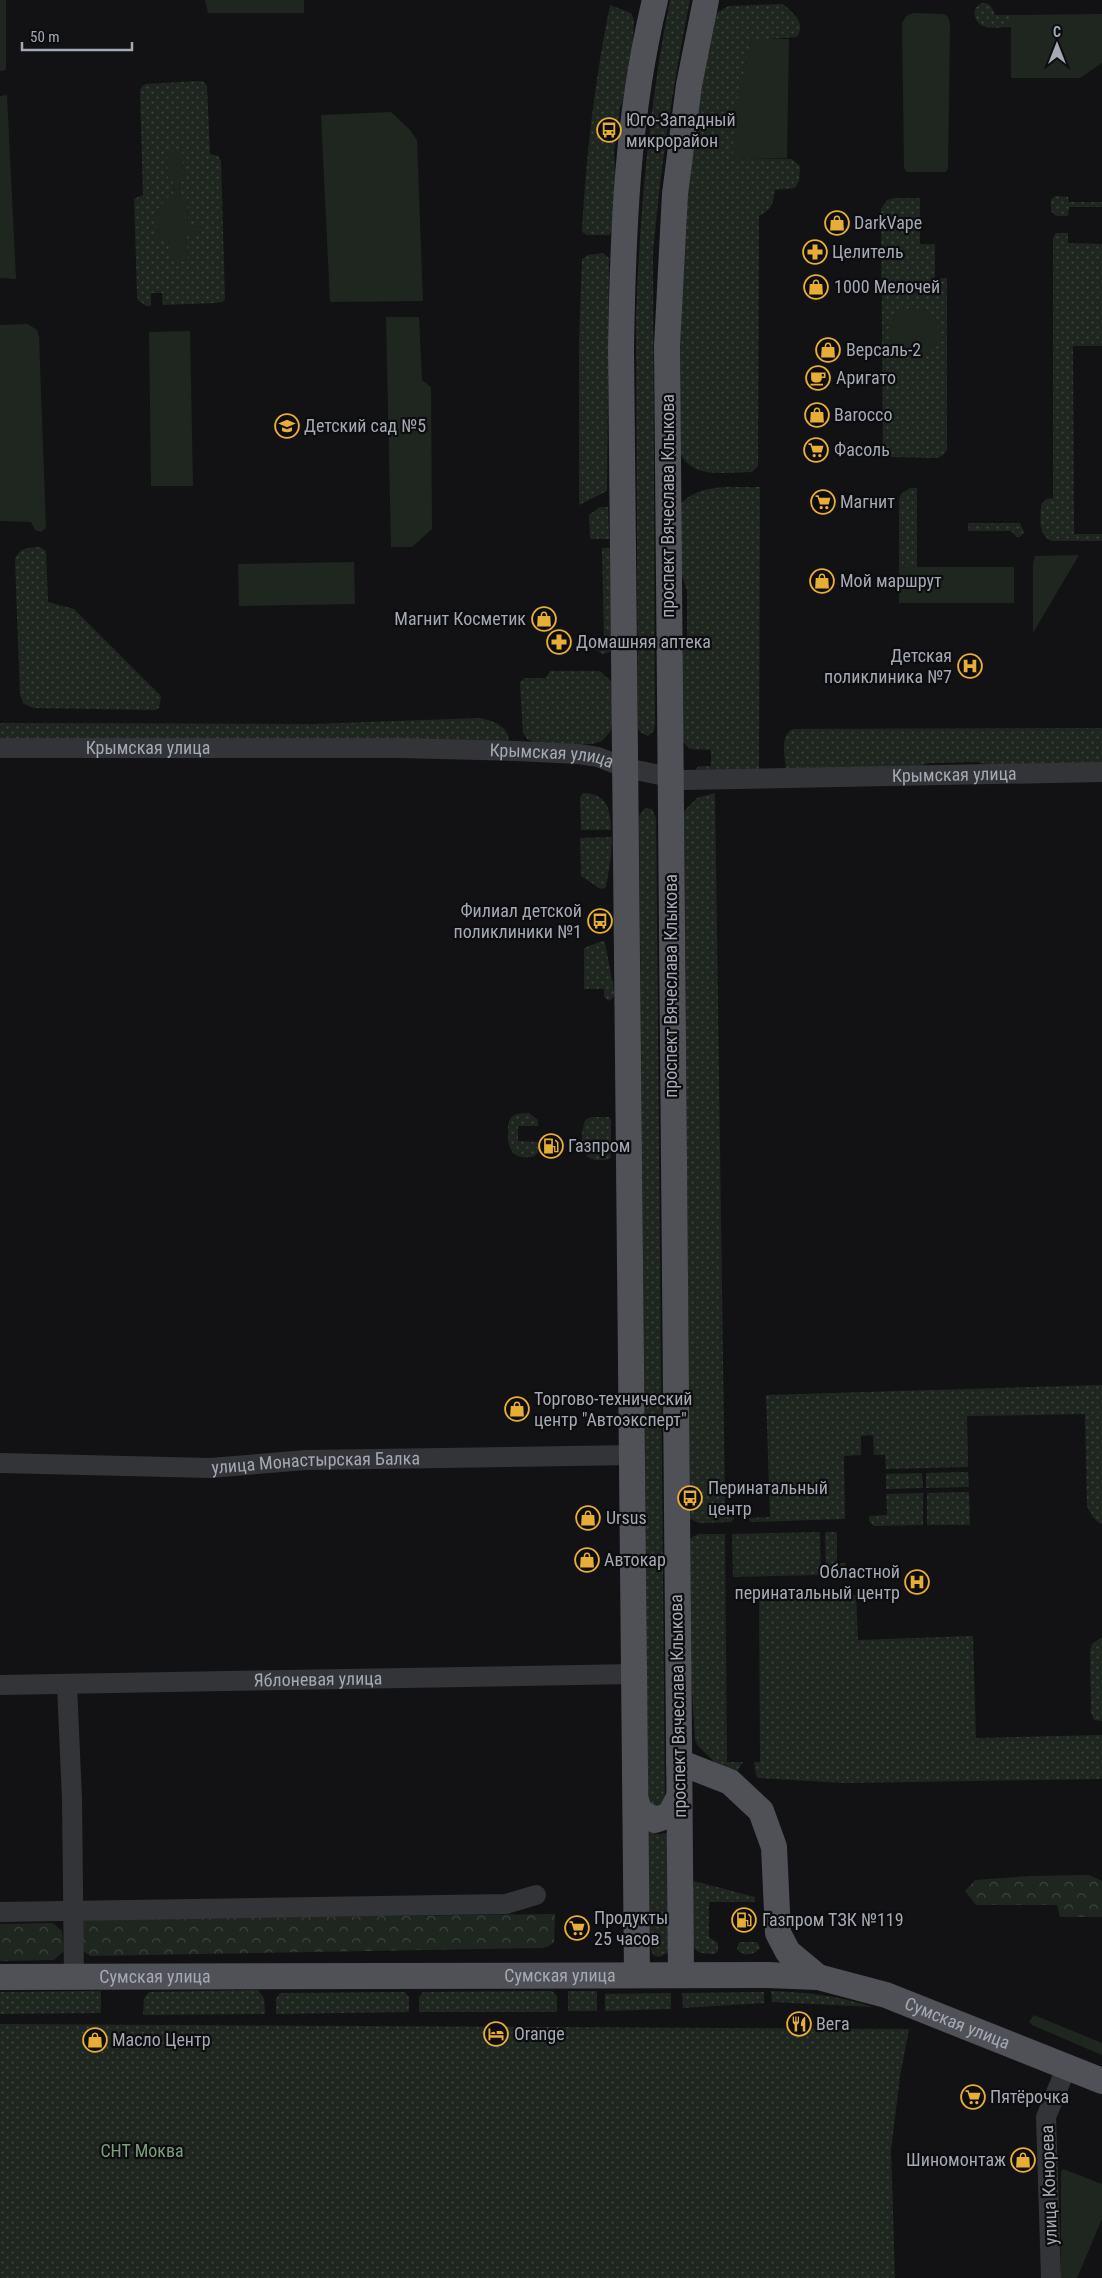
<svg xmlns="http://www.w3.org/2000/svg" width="1102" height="2278" font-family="'Roboto Condensed',sans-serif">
  <defs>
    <pattern id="grass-dots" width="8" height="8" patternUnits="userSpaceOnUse" patternTransform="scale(1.25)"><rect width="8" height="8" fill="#1f2620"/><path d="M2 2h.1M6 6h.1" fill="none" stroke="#3d433e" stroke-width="1.8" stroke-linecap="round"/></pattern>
    <pattern id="forest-crowns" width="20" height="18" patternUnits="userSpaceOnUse" patternTransform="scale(1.25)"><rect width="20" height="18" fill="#1f2620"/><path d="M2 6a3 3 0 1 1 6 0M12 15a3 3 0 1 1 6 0" fill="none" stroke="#3d433e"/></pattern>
  </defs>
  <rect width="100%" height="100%" fill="#121214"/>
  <path fill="url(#grass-dots)" fill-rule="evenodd" d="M 670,0 L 690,0 C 673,85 660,169 653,255 L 655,724 L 654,731 L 648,736 L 640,732 L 638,728 L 636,317 C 640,210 649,105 670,0 Z
    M 982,3 C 991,3 992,7 995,15 L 1011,15 L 1011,27 C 998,27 978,32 975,16 C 973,9 977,6 982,3 Z
    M 783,4 C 794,14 806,22 797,37 L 751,40 L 733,158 L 792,159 L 800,166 L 799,181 L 795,188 L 775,190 C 773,204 772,209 759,216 L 758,466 L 752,472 C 721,472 691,481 677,447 L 677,333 L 692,127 L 716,13 L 729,6 Z
    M 610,5 L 631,13 L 634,20 L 630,78 L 620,108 L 614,152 L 616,188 L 613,230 L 609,235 L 586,235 L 582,231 C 586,155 595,79 610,5 Z
    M 198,81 L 204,82 L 207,86 L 210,154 L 218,156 L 221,161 L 225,299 L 222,302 L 216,303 L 163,305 L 162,293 L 151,293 L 151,306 L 146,306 L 138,300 L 137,293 L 134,199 L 143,195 L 140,91 L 142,86 L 146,84 ZM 182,151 L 183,181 L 179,181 L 180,197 L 187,197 L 188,227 L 201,226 L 187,235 L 156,209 L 163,208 L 174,197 L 173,181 L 168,181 Z
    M 1055,196 L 1068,197 L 1069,202 L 1102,202 L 1102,207 L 1069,207 L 1068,216 L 1056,216 L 1051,211 L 1051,200 Z
    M 895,198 L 920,198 L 920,244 L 935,244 L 935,278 L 947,278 L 947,450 L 943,455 L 937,458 L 891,457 L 883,447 L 881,209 L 887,200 Z
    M 1056,233 L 1068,233 L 1068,243 L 1102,244 L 1102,346 L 1073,346 L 1074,534 L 1102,534 L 1102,541 L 1052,541 C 1037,535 1041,518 1041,505 L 1046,499 L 1053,498 L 1053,238 Z
    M 603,253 L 609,258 L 607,491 L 579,505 L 579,343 L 582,259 L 588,255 Z
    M 760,487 L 759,774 L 693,772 L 699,766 L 711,766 L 711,750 L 690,749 L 682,741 L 680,665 L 687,634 L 687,591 L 677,559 L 680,505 C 699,482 733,488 760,487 Z
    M 910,488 L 917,488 L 917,567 L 899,567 L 899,499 L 901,494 Z
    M 600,507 L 608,507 L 609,539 L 590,539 L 589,515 Z
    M 968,523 L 1020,523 L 1024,532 L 1020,537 L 1017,537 L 1011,531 L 968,531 Z
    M 40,547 L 46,551 L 48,602 L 74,609 L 161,696 L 159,708 L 155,710 L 34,708 L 24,704 L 20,695 L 15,560 C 19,547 28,548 40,547 Z
    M 602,548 L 610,548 L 612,648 L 611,651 L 603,654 L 594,649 L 592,644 L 604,643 Z
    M 550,671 L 600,671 L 612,682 L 613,721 L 610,732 L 602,741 L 592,744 L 541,745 L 527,739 L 523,733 L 520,682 L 525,678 L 546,678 Z
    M 480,718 C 494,721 510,727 509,743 L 0,745 L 0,723 L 314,724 Z
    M 1102,728 L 1102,766 L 1007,769 L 977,762 L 929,763 L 899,772 L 786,770 C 785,757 779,736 793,729 Z
    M 583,793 C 607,793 611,810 611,830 L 581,830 L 580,797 Z
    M 715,793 L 725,1503 L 733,1512 L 734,1519 L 731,1522 L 699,1523 L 690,1519 L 684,811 L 697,798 Z
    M 645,808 L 652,809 L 656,818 L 665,1800 L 662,1809 L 648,1803 L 639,816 Z
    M 612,837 L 611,857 L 606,887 L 603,889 L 599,888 L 581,876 L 580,838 Z
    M 602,941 L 605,942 L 615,996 L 609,1001 L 604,997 L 604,989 L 584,989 L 584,948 Z
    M 529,1113 L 538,1120 L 538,1126 L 518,1126 L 518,1141 L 539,1142 L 539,1151 L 535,1156 C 516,1161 508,1153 508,1134 C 508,1128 507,1121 513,1116 C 517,1113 523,1114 529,1113 Z
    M 591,1117 L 609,1117 L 611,1120 L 611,1158 C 607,1160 605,1160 600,1160 C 578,1161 580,1136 585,1120 Z
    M 1102,1385 L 1102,1524 C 1094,1520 1091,1515 1087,1506 L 1085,1414 L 967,1416 L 968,1467 L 886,1469 L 885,1455 L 874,1455 L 873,1435 L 861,1436 L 861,1455 L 844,1456 L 845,1519 L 752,1522 L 749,1520 L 749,1518 L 770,1517 L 766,1395 Z
    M 968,1472 L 969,1487 L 926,1488 L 926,1473 Z
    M 922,1473 L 923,1488 L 886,1489 L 886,1474 Z
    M 969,1492 L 970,1525 L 927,1525 L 927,1493 Z
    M 923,1493 L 923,1525 L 874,1526 L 869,1521 L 869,1516 L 887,1515 L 886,1494 Z
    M 820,1532 L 821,1575 L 733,1577 L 732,1534 Z
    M 825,1532 L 837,1532 L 837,1563 L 846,1563 L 846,1574 L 826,1575 Z
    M 699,1534 L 725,1534 L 727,1762 L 743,1762 L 733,1777 L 729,1776 L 698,1746 L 695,1740 L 687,1609 L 688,1541 L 694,1536 Z
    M 845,1591 L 845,1595 L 856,1595 L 858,1640 L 973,1636 L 976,1738 L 1102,1735 L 1102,1779 L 845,1783 L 759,1778 L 756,1775 L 754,1762 L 760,1762 L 759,1594 Z
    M 1102,1637 L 1102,1721 L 1094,1720 L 1091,1713 L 1090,1652 L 1092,1644 Z
    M 648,1829 C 655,1834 659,1836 668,1832 L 669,1952 L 659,1957 L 653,1955 L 649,1942 Z
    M 694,1881 L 755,1897 L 755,1902 L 709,1902 L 709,1937 L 718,1943 L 718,1951 L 715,1954 C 708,1954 701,1954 696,1950 C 684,1938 691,1896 694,1881 Z
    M 739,1942 L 757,1942 L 760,1948 C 755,1955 742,1957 737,1949 Z
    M 258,1990 L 264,1998 L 265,2014 L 143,2015 L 144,1999 L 149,1992 Z
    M 101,1991 L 101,2013 L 0,2014 L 0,1992 Z
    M 552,1991 L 557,1996 L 557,2012 L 419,2012 L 419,1997 L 423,1992 Z
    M 568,1991 L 597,1991 L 597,2011 L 568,2011 Z
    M 771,1991 C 806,1992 839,1996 873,2007 L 772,2002 Z
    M 405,1992 L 409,1997 L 409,2012 L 276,2014 L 276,1999 L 280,1993 Z
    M 764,1992 L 764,2003 L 683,2008 L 682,1993 Z
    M 671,1993 L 671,2009 L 605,2011 L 605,1994 Z
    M 0,2024 L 909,2029 L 900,2076 L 891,2150 L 895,2278 L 0,2278 Z"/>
  <path fill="url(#forest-crowns)" d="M 1089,1875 L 1102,1881 L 1102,1917 L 1060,1917 L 1057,1905 L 976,1905 L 965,1891 L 975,1880 L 1032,1876 Z
    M 555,1914 L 554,1942 L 549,1946 L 543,1948 L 91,1956 L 80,1949 L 80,1920 Z
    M 53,1923 L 62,1931 L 64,1951 L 54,1960 L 0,1961 L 0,1924 Z"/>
  <path fill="#1f2620" d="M 0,0 L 6,0 L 6,70 L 0,71 Z
    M 205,0 L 304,0 L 304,13 L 208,13 Z
    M 913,13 L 944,14 L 948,17 L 950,24 L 948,168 L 946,172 L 906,172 L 904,167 L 902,23 L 906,16 Z
    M 1102,14 L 1102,63 L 1080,78 L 1011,78 L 1011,15 Z
    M 751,39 L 789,39 L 787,158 L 732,158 L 737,102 Z
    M 7,95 L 16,279 L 0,278 L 0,96 Z
    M 391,112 L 410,130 L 417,140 L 423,301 L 330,302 L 321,115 Z
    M 182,151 L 184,181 L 179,181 L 180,197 L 187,197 L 188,227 L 201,226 L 202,234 L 187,236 L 188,260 L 170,261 L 168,239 L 157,239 L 156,209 L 163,208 L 162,198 L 174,197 L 173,181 L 168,181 L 167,152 Z
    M889 333a25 25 0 1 1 50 0a25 25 0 1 1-50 0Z
    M 386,317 L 419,317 L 422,380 L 431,387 L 432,529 L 412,547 L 391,547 Z
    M 28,324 L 37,330 L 39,337 L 46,528 L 41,532 L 35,530 L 31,522 L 0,521 L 0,325 Z
    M 190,331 L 193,486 L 151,486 L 149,332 Z
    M 1079,555 L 1033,633 L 1033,563 L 1035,556 Z
    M 354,562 L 355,604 L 239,606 L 238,564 Z
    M 899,567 L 1014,567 L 1014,603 L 899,603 Z
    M 1034,2015 L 1102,2043 L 1102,2055 L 1032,2025 L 1029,2022 Z
    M 1063,2169 L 1102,2184 L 1102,2219 L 1077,2278 L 1061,2278 L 1061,2172 Z"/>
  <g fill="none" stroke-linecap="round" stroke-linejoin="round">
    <g stroke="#333438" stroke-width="20">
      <path id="s1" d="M 0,748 L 400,748 L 516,751 L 578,754 L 598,757 L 626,768 L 684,780 L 1102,772"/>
      <path id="s2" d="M 0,1463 L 210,1468 L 306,1460 L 633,1455"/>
      <path id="s3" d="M 0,1685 L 634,1674"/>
      <path d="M 67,1685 L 72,1799 L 74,1977"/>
      <path d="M 0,1912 L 506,1904 L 536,1895"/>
      <path d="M 1051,2278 L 1046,2117 L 1067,2066"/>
    </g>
    <g stroke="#505157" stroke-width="26">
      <path d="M 679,1762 L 730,1782 L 761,1811 L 774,1847 L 778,1933 L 788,1952 L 818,1977"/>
      <path d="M 636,1801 L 640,1812 L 655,1820 L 670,1815 L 679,1797"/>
      <path d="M 637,1975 L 621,348 C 623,228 627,117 655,0"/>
      <path d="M 681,1975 L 667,346 L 675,194 L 689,85 L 706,0"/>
      <path id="s4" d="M 0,1977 L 767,1975 L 818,1977 L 886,1995 L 1102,2081"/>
    </g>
  </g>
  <defs>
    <g id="bus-ring" transform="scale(1.25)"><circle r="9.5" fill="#0d0d0f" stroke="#e7ae37" stroke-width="1.5"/><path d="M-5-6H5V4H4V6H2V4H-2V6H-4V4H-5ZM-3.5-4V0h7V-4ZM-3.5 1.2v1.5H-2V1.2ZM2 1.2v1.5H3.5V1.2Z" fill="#e7ae37"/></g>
    <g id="shop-ring" transform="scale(1.25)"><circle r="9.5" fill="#0d0d0f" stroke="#e7ae37" stroke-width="1.5"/><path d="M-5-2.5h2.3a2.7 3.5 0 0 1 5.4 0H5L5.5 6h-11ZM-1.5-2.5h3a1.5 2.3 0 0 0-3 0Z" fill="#e7ae37"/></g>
    <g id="pharmacy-ring" transform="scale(1.25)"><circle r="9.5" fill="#0d0d0f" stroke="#e7ae37" stroke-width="1.5"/><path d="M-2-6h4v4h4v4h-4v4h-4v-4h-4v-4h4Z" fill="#e7ae37"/></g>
    <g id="cafe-ring" transform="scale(1.25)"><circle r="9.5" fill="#0d0d0f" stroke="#e7ae37" stroke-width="1.5"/><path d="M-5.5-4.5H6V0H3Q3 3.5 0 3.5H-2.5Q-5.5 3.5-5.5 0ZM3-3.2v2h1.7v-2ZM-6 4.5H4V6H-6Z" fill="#e7ae37"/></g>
    <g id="school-ring" transform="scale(1.25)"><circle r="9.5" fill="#0d0d0f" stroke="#e7ae37" stroke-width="1.5"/><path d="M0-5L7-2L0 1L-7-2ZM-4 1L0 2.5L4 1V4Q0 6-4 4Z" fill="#e7ae37"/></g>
    <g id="supermarket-ring" transform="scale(1.25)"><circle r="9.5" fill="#0d0d0f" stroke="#e7ae37" stroke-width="1.5"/><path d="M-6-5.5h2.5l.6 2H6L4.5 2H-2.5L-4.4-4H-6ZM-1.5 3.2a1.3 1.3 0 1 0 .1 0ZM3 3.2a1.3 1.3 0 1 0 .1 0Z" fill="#e7ae37"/></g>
    <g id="hospital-ring" transform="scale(1.25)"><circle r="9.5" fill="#0d0d0f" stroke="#e7ae37" stroke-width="1.5"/><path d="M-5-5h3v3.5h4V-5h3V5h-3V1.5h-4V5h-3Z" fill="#e7ae37"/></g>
    <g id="fuel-ring" transform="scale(1.25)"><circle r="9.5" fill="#0d0d0f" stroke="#e7ae37" stroke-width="1.5"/><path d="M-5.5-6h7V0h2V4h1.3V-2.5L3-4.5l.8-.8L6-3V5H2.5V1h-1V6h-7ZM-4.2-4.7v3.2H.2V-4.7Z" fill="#e7ae37"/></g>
    <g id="restaurant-ring" transform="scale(1.25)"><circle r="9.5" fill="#0d0d0f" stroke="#e7ae37" stroke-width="1.5"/><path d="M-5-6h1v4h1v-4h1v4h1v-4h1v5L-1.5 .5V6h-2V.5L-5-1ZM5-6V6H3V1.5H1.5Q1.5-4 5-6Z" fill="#e7ae37"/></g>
    <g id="hotel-ring" transform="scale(1.25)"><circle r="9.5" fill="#0d0d0f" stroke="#e7ae37" stroke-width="1.5"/><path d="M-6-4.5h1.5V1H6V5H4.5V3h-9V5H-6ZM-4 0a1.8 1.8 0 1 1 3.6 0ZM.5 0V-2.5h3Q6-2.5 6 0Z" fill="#e7ae37"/></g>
  </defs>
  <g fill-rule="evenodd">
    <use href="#bus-ring" x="609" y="130"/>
    <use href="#shop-ring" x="837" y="223"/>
    <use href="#pharmacy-ring" x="815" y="252"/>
    <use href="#shop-ring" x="816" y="287"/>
    <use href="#shop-ring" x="828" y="350"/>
    <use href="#cafe-ring" x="818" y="378"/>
    <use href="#shop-ring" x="817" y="415"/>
    <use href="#school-ring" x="287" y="426"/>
    <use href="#supermarket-ring" x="816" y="450"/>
    <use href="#supermarket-ring" x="823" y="502"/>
    <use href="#shop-ring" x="822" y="581"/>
    <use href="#shop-ring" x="544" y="619"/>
    <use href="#pharmacy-ring" x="559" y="642"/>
    <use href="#hospital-ring" x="970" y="666"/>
    <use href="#bus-ring" x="600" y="921"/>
    <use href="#fuel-ring" x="551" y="1146"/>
    <use href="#shop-ring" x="517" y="1409"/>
    <use href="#bus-ring" x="690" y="1498"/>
    <use href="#shop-ring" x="588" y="1518"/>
    <use href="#shop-ring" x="587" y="1560"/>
    <use href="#hospital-ring" x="917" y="1582"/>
    <use href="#fuel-ring" x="744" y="1920"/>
    <use href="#supermarket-ring" x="577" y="1928"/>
    <use href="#restaurant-ring" x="799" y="2024"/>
    <use href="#hotel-ring" x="496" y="2034"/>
    <use href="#shop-ring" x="95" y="2040"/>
    <use href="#supermarket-ring" x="973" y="2097"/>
    <use href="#shop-ring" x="1023" y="2160"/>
  </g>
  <g text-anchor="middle" stroke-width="4.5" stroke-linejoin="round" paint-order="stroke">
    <g font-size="18" fill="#a4a9b3" stroke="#0d0d0f" text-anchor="start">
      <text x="626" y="126">Юго-Западный<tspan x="626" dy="21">микрорайон</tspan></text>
      <text x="854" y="229">DarkVape</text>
      <text x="832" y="258">Целитель</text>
      <text x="834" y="293">1000 Мелочей</text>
      <text x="846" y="356">Версаль-2</text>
      <text x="836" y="384">Аригато</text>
      <text x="834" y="421">Barocco</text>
      <text x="304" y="432">Детский сад №5</text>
      <text x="834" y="456">Фасоль</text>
      <text x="840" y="508">Магнит</text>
      <text x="840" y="587">Мой маршрут</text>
      <text x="526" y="625" text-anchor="end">Магнит Косметик</text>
      <text x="576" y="648">Домашняя аптека</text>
      <text x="952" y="662" text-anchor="end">Детская<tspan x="952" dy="21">поликлиника №7</tspan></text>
      <text x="582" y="917" text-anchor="end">Филиал детской<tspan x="582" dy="21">поликлиники №1</tspan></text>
      <text x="568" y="1152">Газпром</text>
      <text x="534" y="1405">Торгово-технический<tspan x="534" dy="21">центр "Автоэксперт"</tspan></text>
      <text x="708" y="1494">Перинатальный<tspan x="708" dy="21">центр</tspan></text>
      <text x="606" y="1524">Ursus</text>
      <text x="604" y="1566">Автокар</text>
      <text x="900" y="1578" text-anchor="end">Областной<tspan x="900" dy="21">перинатальный центр</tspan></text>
      <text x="594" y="1924">Продукты<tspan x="594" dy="21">25 часов</tspan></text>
      <text x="762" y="1926">Газпром ТЗК №119</text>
      <text x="816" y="2030">Вега</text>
      <text x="514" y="2040">Orange</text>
      <text x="112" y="2046">Масло Центр</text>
      <text x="990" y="2103">Пятёрочка</text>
      <text x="1006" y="2166" text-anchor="end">Шиномонтаж</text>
    </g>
    <g font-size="18" fill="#a4a9b3" stroke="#0d0d0f">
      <text transform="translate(668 506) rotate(-90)" y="6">проспект Вячеслава Клыкова</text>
      <text dy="6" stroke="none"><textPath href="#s1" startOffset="148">Крымская улица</textPath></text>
      <text dy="6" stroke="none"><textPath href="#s1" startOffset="552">Крымская улица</textPath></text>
      <text dy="6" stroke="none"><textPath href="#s1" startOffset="958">Крымская улица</textPath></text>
      <text transform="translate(671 986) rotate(-90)" y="6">проспект Вячеслава Клыкова</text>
      <text dy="6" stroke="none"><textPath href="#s2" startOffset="316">улица Монастырская Балка</textPath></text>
      <text dy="6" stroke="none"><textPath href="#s3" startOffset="318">Яблоневая улица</textPath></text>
      <text transform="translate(678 1706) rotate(-91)" y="6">проспект Вячеслава Клыкова</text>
      <text dy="6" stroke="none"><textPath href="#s4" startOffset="560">Сумская улица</textPath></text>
      <text dy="6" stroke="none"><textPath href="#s4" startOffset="155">Сумская улица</textPath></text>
      <text dy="6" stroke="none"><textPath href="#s4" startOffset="965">Сумская улица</textPath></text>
      <text transform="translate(1049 2185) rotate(-92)" y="6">улица Конорева</text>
    </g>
    <g font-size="18" fill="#7c9e7f" stroke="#0d0d0f">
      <text x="142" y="2157">СНТ Моква</text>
    </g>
  </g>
  <g transform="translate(1057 45)" stroke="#0d0d0f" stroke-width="4" paint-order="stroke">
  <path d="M0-4L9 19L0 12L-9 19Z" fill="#a4a9b3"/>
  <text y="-8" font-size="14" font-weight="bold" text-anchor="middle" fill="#a4a9b3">С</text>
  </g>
  <path d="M22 42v8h110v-8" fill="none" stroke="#a4a9b3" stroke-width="2.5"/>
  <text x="30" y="42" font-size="15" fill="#a4a9b3" stroke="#0d0d0f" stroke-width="4" paint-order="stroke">50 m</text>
</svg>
